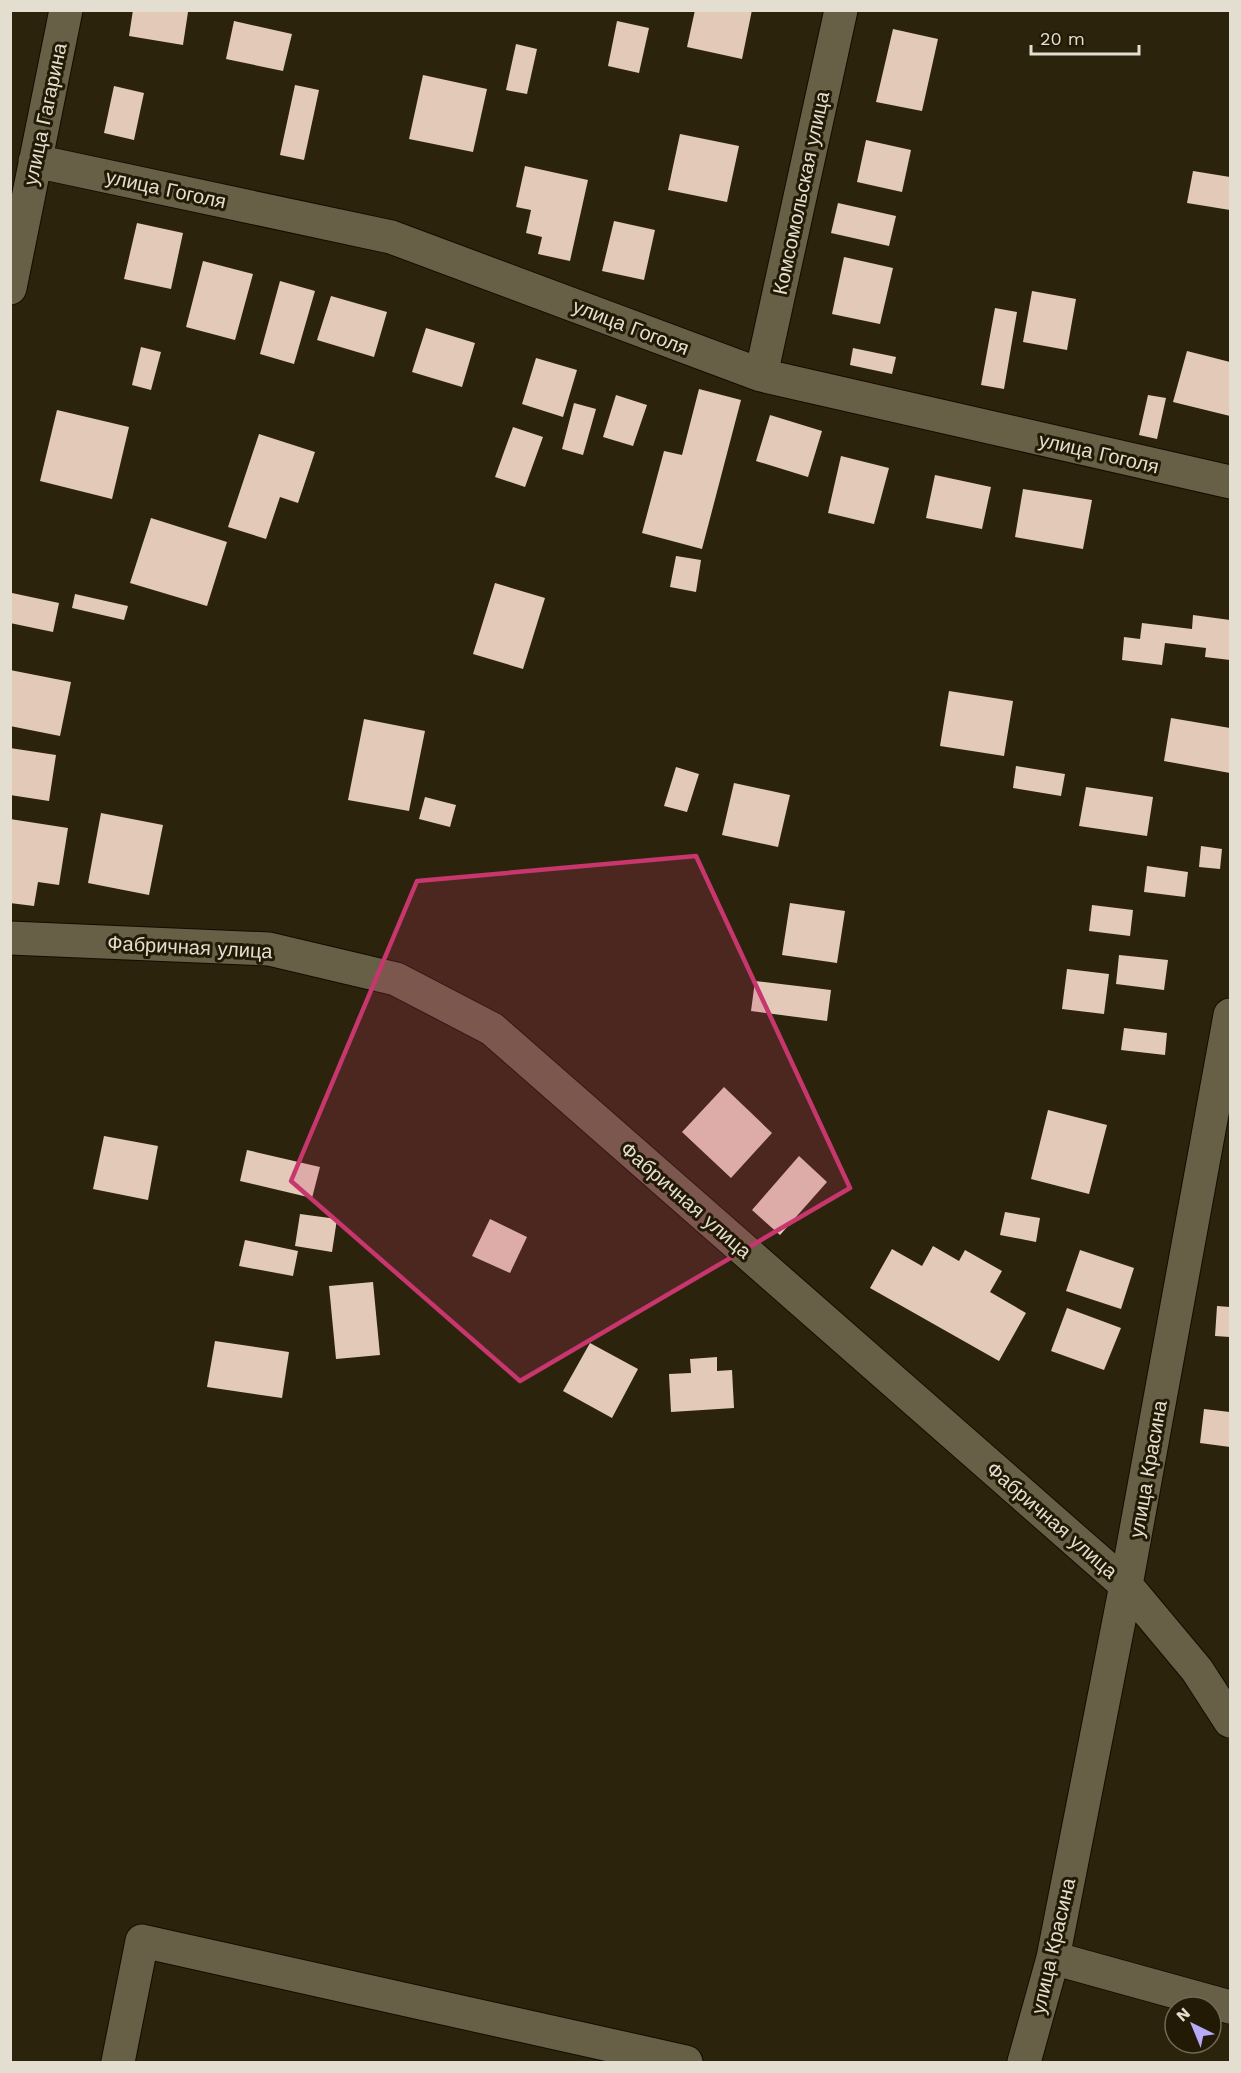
<svg xmlns="http://www.w3.org/2000/svg" width="1241" height="2073" font-family="'Work Sans',sans-serif">
  <rect width="100%" height="100%" fill="#2c230d"/>
  <path fill="#e3cab8" d="M 133,10 L 188,12 L 183,45 L 129,36 Z
    M 695,10 L 752,10 L 742,59 L 687,47 Z
    M 234,21 L 292,34 L 283,71 L 226,59 Z
    M 617,21 L 649,28 L 639,73 L 608,66 Z
    M 893,29 L 938,39 L 922,111 L 876,102 Z
    M 516,44 L 537,49 L 527,94 L 506,90 Z
    M 423,75 L 487,89 L 473,152 L 409,139 Z
    M 295,85 L 319,90 L 304,160 L 280,155 Z
    M 114,86 L 144,93 L 134,140 L 104,133 Z
    M 680,134 L 739,146 L 727,202 L 668,190 Z
    M 866,140 L 911,150 L 902,192 L 857,182 Z
    M 525,166 L 588,180 L 570,261 L 538,254 L 542,237 L 526,233 L 531,210 L 516,207 Z
    M 1193,171 L 1230,177 L 1230,210 L 1187,203 Z
    M 838,203 L 896,216 L 889,246 L 831,233 Z
    M 614,221 L 655,230 L 644,280 L 602,271 Z
    M 137,223 L 183,233 L 171,289 L 124,279 Z
    M 844,257 L 893,268 L 880,324 L 832,314 Z
    M 203,261 L 253,274 L 235,340 L 186,327 Z
    M 280,281 L 315,291 L 294,364 L 260,354 Z
    M 1032,291 L 1076,299 L 1067,350 L 1023,342 Z
    M 331,296 L 387,312 L 374,357 L 317,340 Z
    M 995,308 L 1017,312 L 1004,389 L 981,385 Z
    M 426,328 L 475,343 L 462,387 L 412,372 Z
    M 141,347 L 161,352 L 151,390 L 132,385 Z
    M 853,348 L 896,357 L 892,374 L 850,365 Z
    M 1187,351 L 1230,362 L 1230,416 L 1173,402 Z
    M 536,358 L 577,370 L 563,417 L 522,404 Z
    M 699,389 L 741,400 L 702,549 L 642,533 L 664,451 L 682,455 Z
    M 616,395 L 647,405 L 633,446 L 603,437 Z
    M 1148,395 L 1166,398 L 1157,439 L 1139,435 Z
    M 574,403 L 596,409 L 583,455 L 562,449 Z
    M 57,410 L 129,427 L 112,499 L 40,481 Z
    M 770,415 L 822,431 L 808,477 L 756,461 Z
    M 513,427 L 543,437 L 525,487 L 495,477 Z
    M 259,434 L 315,452 L 298,503 L 280,497 L 266,539 L 228,527 Z
    M 841,456 L 889,468 L 874,524 L 828,513 Z
    M 935,475 L 991,487 L 982,529 L 926,518 Z
    M 1023,489 L 1092,500 L 1083,549 L 1015,537 Z
    M 151,518 L 227,542 L 207,606 L 130,583 Z
    M 676,556 L 701,560 L 696,592 L 670,587 Z
    M 495,583 L 545,598 L 523,669 L 473,654 Z
    M 12,593 L 59,603 L 53,632 L 10,623 Z
    M 75,594 L 128,606 L 124,620 L 72,608 Z
    M 1193,615 L 1230,620 L 1230,660 L 1205,657 L 1206,648 L 1165,643 L 1162,665 L 1122,660 L 1124,637 L 1140,639 L 1142,623 L 1192,629 Z
    M 10,670 L 71,682 L 60,736 L 10,726 Z
    M 949,691 L 1013,701 L 1004,756 L 940,746 Z
    M 1171,718 L 1230,728 L 1230,773 L 1164,761 Z
    M 364,719 L 425,731 L 409,811 L 348,800 Z
    M 10,748 L 56,755 L 49,801 L 10,795 Z
    M 1016,766 L 1065,774 L 1061,796 L 1013,788 Z
    M 676,767 L 699,774 L 687,812 L 664,806 Z
    M 734,783 L 790,795 L 778,847 L 722,835 Z
    M 1086,787 L 1153,797 L 1147,836 L 1079,826 Z
    M 425,797 L 456,805 L 450,827 L 419,819 Z
    M 101,813 L 163,825 L 149,895 L 88,883 Z
    M 10,819 L 68,828 L 59,885 L 38,882 L 34,906 L 10,903 Z
    M 1201,846 L 1222,849 L 1220,869 L 1199,867 Z
    M 1147,866 L 1188,872 L 1185,897 L 1144,892 Z
    M 790,903 L 845,911 L 837,963 L 782,955 Z
    M 1092,905 L 1133,910 L 1130,936 L 1089,931 Z
    M 1119,955 L 1168,960 L 1164,990 L 1116,984 Z
    M 1067,969 L 1109,974 L 1104,1014 L 1062,1009 Z
    M 755,981 L 831,990 L 827,1021 L 751,1011 Z
    M 1124,1028 L 1167,1033 L 1165,1055 L 1121,1050 Z
    M 724,1087 L 772,1133 L 731,1178 L 682,1132 Z
    M 1048,1110 L 1107,1125 L 1089,1194 L 1031,1179 Z
    M 104,1136 L 158,1146 L 148,1200 L 93,1189 Z
    M 247,1150 L 320,1167 L 312,1198 L 240,1181 Z
    M 799,1156 L 827,1182 L 780,1235 L 752,1210 Z
    M 1005,1212 L 1040,1218 L 1036,1242 L 1000,1235 Z
    M 300,1214 L 337,1219 L 332,1252 L 295,1246 Z
    M 490,1219 L 527,1237 L 510,1273 L 472,1256 Z
    M 245,1240 L 298,1251 L 293,1276 L 239,1266 Z
    M 933,1246 L 959,1261 L 965,1250 L 1002,1271 L 990,1292 L 1026,1313 L 999,1361 L 870,1288 L 892,1249 L 922,1266 Z
    M 1080,1250 L 1134,1268 L 1121,1309 L 1066,1291 Z
    M 373,1282 L 380,1355 L 336,1359 L 329,1286 Z
    M 1217,1306 L 1230,1307 L 1230,1337 L 1215,1336 Z
    M 1067,1308 L 1121,1328 L 1104,1370 L 1051,1351 Z
    M 215,1341 L 289,1352 L 282,1398 L 207,1387 Z
    M 590,1343 L 638,1369 L 612,1418 L 563,1391 Z
    M 717,1357 L 717,1371 L 732,1370 L 734,1408 L 671,1412 L 669,1374 L 691,1373 L 690,1359 Z
    M 1204,1409 L 1230,1412 L 1230,1447 L 1200,1443 Z"/>
  <g fill="none" stroke-linecap="round" stroke-linejoin="round">
    <g stroke="#140c00" stroke-width="35">
      <path id="minor" d="M 35,161 L 391,237 L 761,375 L 1230,482
        M 10,288 L 66,10
        M 761,375 L 841,10
        M 10,938 L 269,949 L 396,979 L 492,1029 L 1126,1585 L 1197,1670 L 1230,1721
        M 1053,1958 L 1230,2007
        M 118,2062 L 142,1941 L 686,2062
        M 1024,2062 L 1053,1958 L 1126,1585 L 1230,1015"/>
    </g>
    <use href="#minor" stroke="#685f47" stroke-width="33"/>
  </g>
  <path fill="#c7366d" fill-opacity="0.2" stroke="#c7366d" stroke-width="4.5" stroke-linejoin="round" d="M 696,856 L 850,1188 L 520,1381 L 291,1181 L 417,881 Z"/>
  <g text-anchor="middle" stroke-width="6" stroke-linejoin="round" paint-order="stroke">
    <g font-size="20" fill="#e4ded1" stroke="#221a04">
      <text transform="translate(45 114) rotate(-78)" y="7">улица Гагарина</text>
      <text transform="translate(166 189) rotate(12)" y="7">улица Гоголя</text>
      <text transform="translate(801 193) rotate(-78)" y="7">Комсомольская улица</text>
      <text transform="translate(631 327) rotate(21)" y="7">улица Гоголя</text>
      <text transform="translate(1099 453) rotate(13)" y="7">улица Гоголя</text>
      <text transform="translate(190 947) rotate(3)" y="7">Фабричная улица</text>
      <text transform="translate(686 1200) rotate(41)" y="7">Фабричная улица</text>
      <text transform="translate(1148 1469) rotate(-80)" y="7">улица Красина</text>
      <text transform="translate(1052 1520) rotate(41)" y="7">Фабричная улица</text>
      <text transform="translate(1053 1946) rotate(-77)" y="7">улица Красина</text>
    </g>
  </g>
  <rect width="1241" height="2073" fill="none" stroke="#e4ded1" stroke-width="24"/>
  <g transform="translate(1193 2025) rotate(317)"><circle r="28" fill="#221a04" stroke="#706856" stroke-width="1.5"/>
  <path d="M0-4.5L10 22L0 15L-10 22Z" fill="#b7abf7"/>
  <text y="-9" font-size="16" font-weight="bold" text-anchor="middle" fill="#e4ded1">N</text>
  </g>
  <path d="M1031 45v9h108v-9" fill="none" stroke="#e4ded1" stroke-width="3"/>
  <text x="1040" y="45" font-size="18" fill="#e4ded1" stroke="#221a04" stroke-width="4.5" paint-order="stroke">20 m</text>
</svg>
